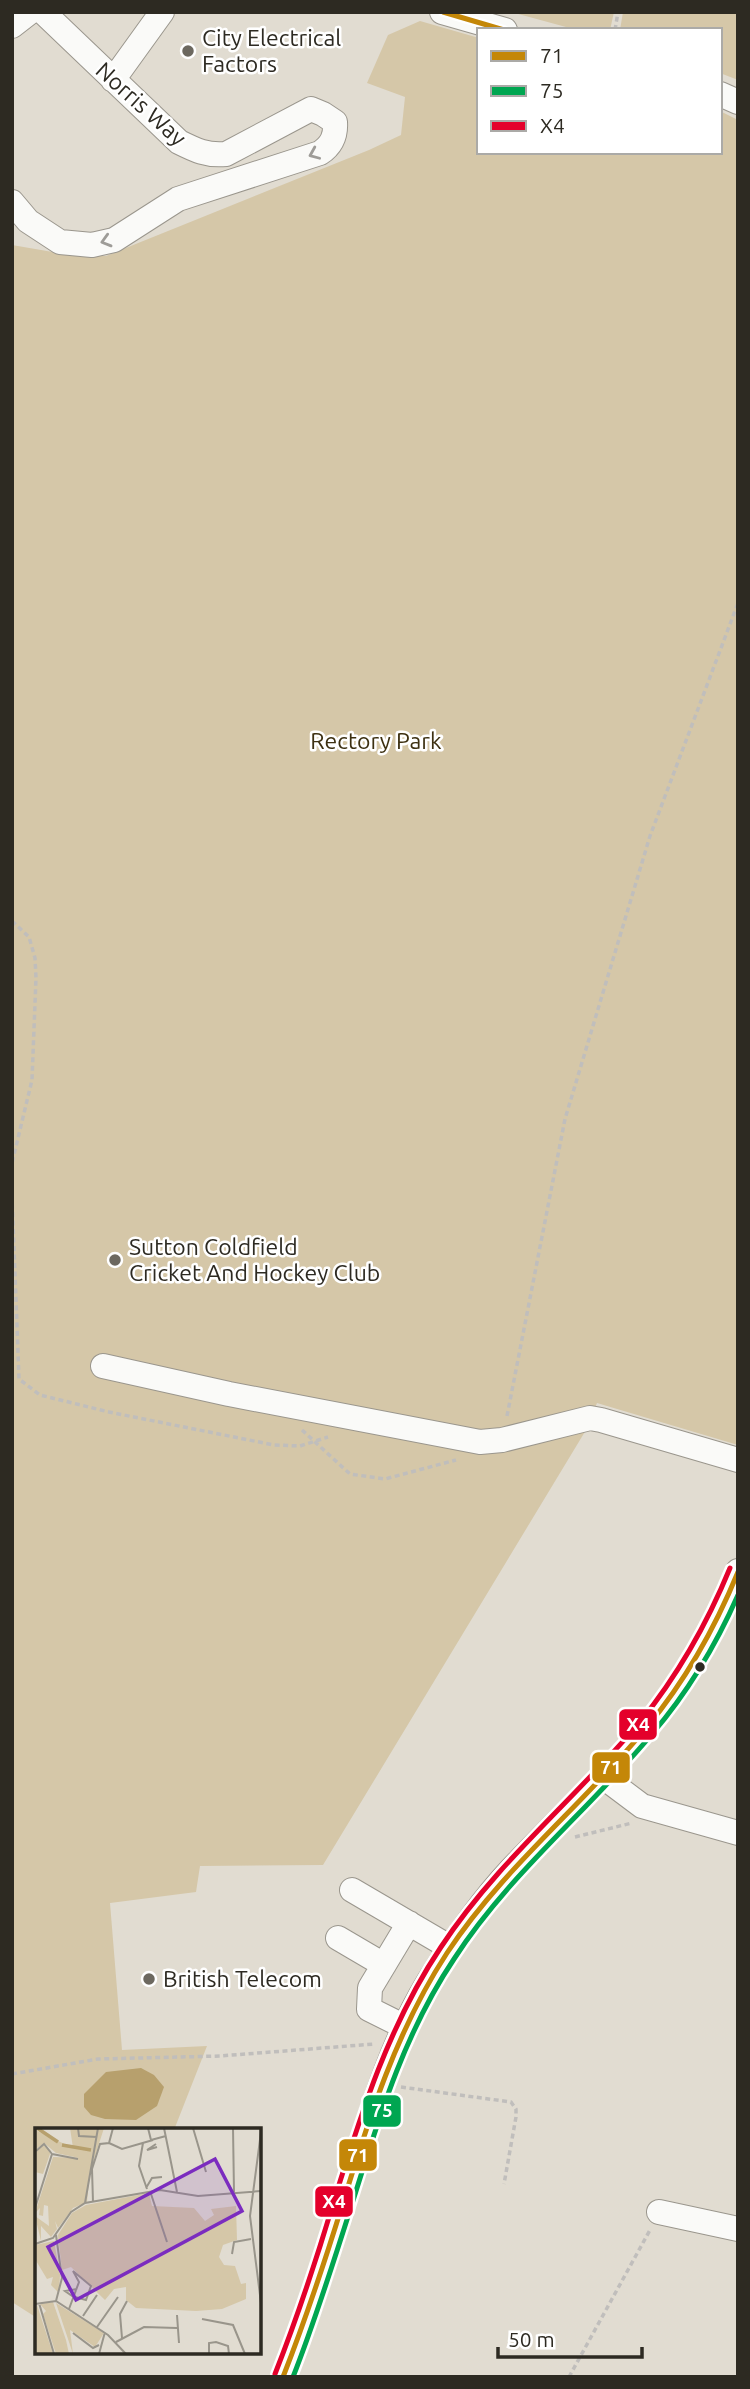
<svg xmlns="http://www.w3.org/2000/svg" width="750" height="2389" font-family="Ubuntu,sans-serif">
  <rect width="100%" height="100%" fill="#e1dcd1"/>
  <path fill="#d5c7a8" d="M 511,12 L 614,12 L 610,30 L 577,30 Z
    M 623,12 L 738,12 L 738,80 L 720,73 L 720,30 L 620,30 Z
    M 420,21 L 479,38 L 479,152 L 720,152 L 720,111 L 738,120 L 738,1445 L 597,1403 L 586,1430 L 323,1865 L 200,1866 L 196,1892 L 110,1903 L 122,2050 L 207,2046 L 174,2130 L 37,2130 L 37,2318 L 12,2302 L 12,245 L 70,255 L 106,256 L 369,150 L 401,135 L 405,97 L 367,83 L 388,35 Z"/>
  <path fill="#b7a06d" d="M 141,2068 L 154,2075 L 164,2087 L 157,2106 L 136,2120 L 105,2119 L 91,2115 L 84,2107 L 84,2094 L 106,2072 Z"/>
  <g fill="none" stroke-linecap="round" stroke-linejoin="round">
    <g stroke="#9a968d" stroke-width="26">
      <path id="minor" d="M 442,12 L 505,30
        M 12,26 L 30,12
        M 113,80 L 162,12
        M 720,94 L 738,102
        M 12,202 L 28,221 L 60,242 L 92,245 L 114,240 L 178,199 L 320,153 C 332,145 336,136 335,122 L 323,114 L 311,109 L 226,154 C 207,156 195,150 179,142 L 43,12
        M 103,1366 L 229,1394 L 480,1442 L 502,1440 L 590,1418 L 601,1420 L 738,1460
        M 602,1776 L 642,1806 L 738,1833
        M 352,1890 L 451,1948
        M 338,1938 L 384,1965
        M 405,2027 L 369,2009 L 370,1988 L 409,1923
        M 659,2212 L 738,2229
        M 283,2377 C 310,2311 330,2245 351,2177 C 372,2110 392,2042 429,1981 C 453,1943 479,1904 510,1871 C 570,1807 638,1748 686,1674 C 707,1642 724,1607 738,1571"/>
    </g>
    <path stroke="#c0bebc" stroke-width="3.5" stroke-dasharray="5 3.5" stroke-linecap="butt" d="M 615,30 L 618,12
      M 12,921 L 29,937 L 35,958 L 36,978 L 32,1080 L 12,1163
      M 12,1195 L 19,1379 L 40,1395 L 109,1412 L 274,1445 L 300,1446 L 328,1437
      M 507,1416 L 565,1119 L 650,836 L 738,603
      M 302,1430 L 350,1474 L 385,1479 L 456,1460
      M 575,1837 L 632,1823
      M 12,2074 L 98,2059 L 220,2056 L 374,2044
      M 401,2087 L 511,2102 L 516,2109 L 516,2117 L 504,2184
      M 569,2377 L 650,2230"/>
    <use href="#minor" stroke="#fafaf8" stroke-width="24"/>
    <g stroke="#fff" stroke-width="10">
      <path id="bus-1" d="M 443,12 L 504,30
        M 283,2377 C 305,2321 324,2264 342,2206 C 369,2118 396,2031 447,1953 C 503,1868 583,1805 647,1727 C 686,1680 715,1628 738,1572"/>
    </g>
    <g stroke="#fff" stroke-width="10">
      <path id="bus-2" d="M 293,2377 C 315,2321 333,2264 351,2207 C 378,2121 403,2035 454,1959 C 509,1874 588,1811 652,1734 C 688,1692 716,1645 738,1595"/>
    </g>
    <g stroke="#fff" stroke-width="10">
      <path id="bus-3" d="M 275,2374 C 297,2318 316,2261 333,2204 C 361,2114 388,2026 441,1947 C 497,1862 575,1799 640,1722 C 678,1675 707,1624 730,1568"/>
    </g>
    <use href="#bus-1" stroke="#c48708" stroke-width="5"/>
    <use href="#bus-2" stroke="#00a651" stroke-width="5"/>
    <use href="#bus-3" stroke="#e4002b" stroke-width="5"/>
  </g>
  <defs><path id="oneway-chevron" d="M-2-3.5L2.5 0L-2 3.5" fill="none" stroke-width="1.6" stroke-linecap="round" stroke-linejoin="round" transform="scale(1.75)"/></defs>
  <g stroke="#9e9c98">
    <use href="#oneway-chevron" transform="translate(314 154) rotate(157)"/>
    <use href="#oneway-chevron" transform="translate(106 241) rotate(164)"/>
  </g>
  <g fill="#6c685f" stroke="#fff" stroke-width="2.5">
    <circle cx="188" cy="51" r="7"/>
    <circle cx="115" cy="1260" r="7"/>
    <circle cx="149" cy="1979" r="7"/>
  </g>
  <circle fill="#2d2a22" stroke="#fff" stroke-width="2.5" cx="700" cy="1667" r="6"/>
  <g text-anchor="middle" stroke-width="5" stroke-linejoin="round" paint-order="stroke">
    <g font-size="23" fill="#2d2a22" stroke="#fff" text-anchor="start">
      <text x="202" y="46">City Electrical<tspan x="202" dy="26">Factors</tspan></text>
      <text x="129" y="1255">Sutton Coldfield<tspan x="129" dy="26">Cricket And Hockey Club</tspan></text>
      <text x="163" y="1987">British Telecom</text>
    </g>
    <g font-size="23" fill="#2d2a22" stroke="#fff">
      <text transform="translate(141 104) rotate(42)" y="8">Norris Way</text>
    </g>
    <g font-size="23" fill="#3d3011" stroke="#fff">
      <text x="376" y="749">Rectory Park</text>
    </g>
  </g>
  <g transform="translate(35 2128)">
    <rect width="226" height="226" fill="#e1dcd1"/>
    <path d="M 35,0 L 69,0 L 55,44 L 52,74 L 38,80 L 23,100 L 20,93 L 22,101 L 16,109 L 6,98 L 6,113 L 0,88 L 14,98 L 13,78 L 9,77 L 8,88 L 4,87 L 5,80 L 0,85 L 18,29 L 44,30 L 21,25 L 9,15 L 0,22 L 0,2 L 38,20 ZM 8,17 L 16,23 L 8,46 L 0,44 L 0,25 ZM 114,65 L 117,78 L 159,80 L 170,93 L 179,87 L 176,81 L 201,78 L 202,112 L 188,117 L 184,129 L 189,137 L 200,138 L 206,156 L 211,155 L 211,171 L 187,181 L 161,183 L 101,180 L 91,172 L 91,159 L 79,161 L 70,172 L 36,139 L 27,142 L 23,107 L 37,85 L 51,77 ZM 19,113 L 25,147 L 24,165 L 16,157 L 18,149 L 12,151 L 0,131 L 0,117 ZM 18,174 L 31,212 L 34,226 L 21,226 L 8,186 L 11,183 L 5,176 ZM 21,175 L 69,205 L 60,219 L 35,202 L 38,226 ZM 2,177 L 18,226 L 0,226 Z" fill="#d5c7a8"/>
    <path fill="none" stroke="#b7a06d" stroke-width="3.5" d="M 2,0 L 23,14M 27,17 L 56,22"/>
    <path fill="none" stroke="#99958b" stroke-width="2" d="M 43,0 L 44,8 L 62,9M 113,0 L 116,12 L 131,8M 129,0 L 142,64M 158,0 L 171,44M 198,0 L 199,64M 226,4 L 215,88 L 226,175M 74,15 L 87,21 L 118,12M 108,15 L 104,38 L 112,61M 121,16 L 112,22 L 122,19M 1,23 L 9,16 L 17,26M 17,26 L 43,31M 111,60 L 117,50 L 127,49M 115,63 L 132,114M 58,74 L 57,41 L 65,16 L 74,15 L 78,0M 50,75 L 63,0M 0,80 L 17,26M 21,107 L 27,150 L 21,173M 0,116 L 18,110 L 36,84 L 50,75 L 125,62 L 163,68 L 226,63M 197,126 L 199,114 L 216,111M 40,170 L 30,163 L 42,161M 4,175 L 19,226M 0,176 L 21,173 L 73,207 L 91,226M 34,181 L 44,154 L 38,143 L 56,158 L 51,172 L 40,169M 142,187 L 144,215M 48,188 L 62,167M 167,191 L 198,197 L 210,226M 62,199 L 83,169M 38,205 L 58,220 L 64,217M 87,210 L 85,186 L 92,173M 81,214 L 109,199 L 142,200M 64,226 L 70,204M 174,226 L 174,215 L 181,214 L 193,218 L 194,226"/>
    <path fill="#7b2cbf" fill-opacity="0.15" stroke="#7b2cbf" stroke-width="3.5" d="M 180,31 L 207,83 L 41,172 L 13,119 Z"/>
    <rect width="226" height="226" fill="none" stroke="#2d2a22" stroke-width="3.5"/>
  </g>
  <g stroke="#fff" stroke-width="2.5">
    <rect x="618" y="1708" width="40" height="33" rx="7" fill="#e4002b"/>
    <rect x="591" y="1751" width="40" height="33" rx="7" fill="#c48708"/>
    <rect x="362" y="2094" width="40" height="34" rx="7" fill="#00a651"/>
    <rect x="338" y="2138" width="40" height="34" rx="7" fill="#c48708"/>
    <rect x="314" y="2185" width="40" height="33" rx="7" fill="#e4002b"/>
  </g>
  <g font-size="19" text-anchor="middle" font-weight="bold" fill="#fff">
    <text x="638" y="1731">X4</text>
    <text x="611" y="1774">71</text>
    <text x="382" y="2117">75</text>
    <text x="358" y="2162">71</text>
    <text x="334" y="2208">X4</text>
  </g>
  <rect width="750" height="2389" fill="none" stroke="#2d2a22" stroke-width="28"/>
  <rect x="477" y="28" width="245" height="126" fill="#ffffff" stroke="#abaaa7" stroke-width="2"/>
  <rect x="491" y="51" width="35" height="10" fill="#c48708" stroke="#abaaa7" stroke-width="2"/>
  <text x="540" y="63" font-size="21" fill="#2d2a22">71</text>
  <rect x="491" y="86" width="35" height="10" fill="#00a651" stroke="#abaaa7" stroke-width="2"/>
  <text x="540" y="98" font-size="21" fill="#2d2a22">75</text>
  <rect x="491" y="121" width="35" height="10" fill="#e4002b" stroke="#abaaa7" stroke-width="2"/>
  <text x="540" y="133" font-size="21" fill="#2d2a22">X4</text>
  <path d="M498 2347v10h144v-10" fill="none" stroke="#2d2a22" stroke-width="3.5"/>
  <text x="508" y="2347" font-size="21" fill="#2d2a22" stroke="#ffffff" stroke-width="5" paint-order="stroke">50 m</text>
</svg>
